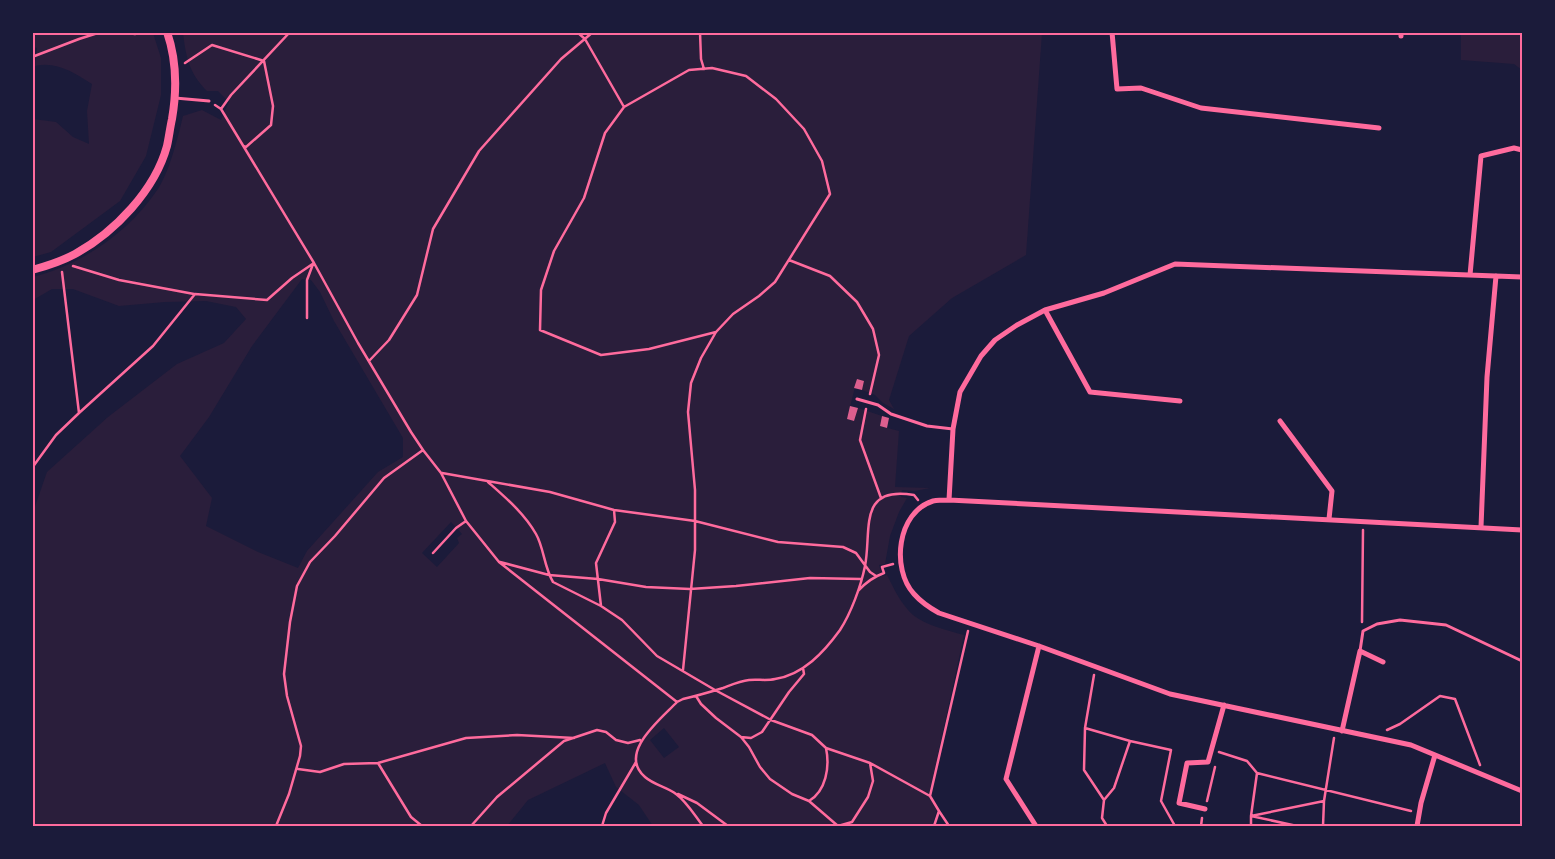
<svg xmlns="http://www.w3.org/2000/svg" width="1555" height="859" font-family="'Source Serif 4',serif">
  <rect width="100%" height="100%" fill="#1b1b3a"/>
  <path fill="#2a1e3b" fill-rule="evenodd" d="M 40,33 L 153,33 L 161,58 L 161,95 L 146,156 L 120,201 L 51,252 L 33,257 L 33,119 L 56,122 L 73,137 L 89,144 L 87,111 L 92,84 C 74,73 57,61 35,66 L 37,48 L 33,47 L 33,34 L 40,34 Z
    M 183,33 L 1042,33 L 1026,255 L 952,298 L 909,336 L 889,400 L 894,409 L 883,403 L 875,395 L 862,390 L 864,381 L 857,379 L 847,419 L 854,421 L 858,408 L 882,416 L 880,426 L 899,431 L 895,487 L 930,488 L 915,491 L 902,490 L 901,497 L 907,498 L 899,512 L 890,536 L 885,564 L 879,565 L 882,576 L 887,575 C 894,589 901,604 913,615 C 925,625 949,631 964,635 L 929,795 L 937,809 L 932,826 L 653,826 L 639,805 L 616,787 L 605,763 L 528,800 L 507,826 L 33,826 L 32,515 L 47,472 L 108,417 L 177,364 L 224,343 L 246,319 L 236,307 L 206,301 L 165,302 L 119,306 L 73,289 L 52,289 L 33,300 L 33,277 C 83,264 129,232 158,189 C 170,170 178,137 183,116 L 202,110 L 221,120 L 229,102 L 218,91 L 207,91 C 189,73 186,57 183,33 ZM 302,279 L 311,280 L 320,292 L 334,321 L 403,438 L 403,457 L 378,472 L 307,551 L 298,568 L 258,552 L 206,526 L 212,498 L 180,456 L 209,417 L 252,346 ZM 451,522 L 462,534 L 457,538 L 459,543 L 437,567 L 422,553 ZM 664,728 L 679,747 L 664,758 L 650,740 Z
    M 1461,33 L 1522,33 L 1522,70 L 1514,64 L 1461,60 Z"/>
  <path fill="#dd5f8e" d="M 857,379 L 864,381 L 862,390 L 854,388 Z
    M 850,406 L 858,408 L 854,421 L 847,419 Z
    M 882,416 L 889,418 L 887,428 L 880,426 Z"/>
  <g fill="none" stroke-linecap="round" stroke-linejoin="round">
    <path stroke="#ff6b9d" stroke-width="2.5" d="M 120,32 L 135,34 L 137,32
      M 577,32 L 585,39 L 624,107 L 689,70 L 712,68 L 746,76 L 776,99 L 804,129 L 822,161 L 830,194 L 775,282 L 759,296 L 733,314 L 716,332 L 701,358 L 691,383 L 688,412 L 695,490 L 695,550 L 683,670
      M 700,32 L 701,59 L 704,69
      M 32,57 L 79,39 L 101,32
      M 185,63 L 212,45 L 264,61 L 273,106 L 271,125 L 246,147 L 244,146
      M 215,105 L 221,109 L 314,263 L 358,343 L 411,432 L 423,450 L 441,473 L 466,521 L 499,562 L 677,702
      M 624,107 L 605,133 L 584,198 L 554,251 L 541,290 L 540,330 L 601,355 L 649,349 L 716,332
      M 221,109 L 231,95 L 290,32
      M 789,260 L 830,276 L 857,302 L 873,329 L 879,355 L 870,394
      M 73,266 L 119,280 L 194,294
      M 307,318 L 307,280 L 313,264
      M 369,361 L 389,340 L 417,295 L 433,229 L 479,151 L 561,59 L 593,32
      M 866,409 L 860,440 L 881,498
      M 79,413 L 153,346 L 195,294 L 267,300 L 292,278 L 314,263
      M 32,468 L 56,435 L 79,413 L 62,272
      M 442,473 L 550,492 L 614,510 L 695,521 L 778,542 L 843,547 L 856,553 L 870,572 L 876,576
      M 488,482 C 505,497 524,513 536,534 C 544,548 544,567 553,582 L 601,606 L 622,620 L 657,656 L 715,690 L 771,720 L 812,735 L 826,748 L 870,763 L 930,796
      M 433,553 L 456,528 L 466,521
      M 500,562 L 549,575 L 598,579 L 646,587 L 690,589 L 736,586 L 810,578 L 861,579
      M 858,591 C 866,582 873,577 884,573 L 882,567 L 893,564
      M 601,606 L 596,563 L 615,522 L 614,510
      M 1362,622 L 1363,530
      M 696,696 L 701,704 L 716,718 L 741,737 L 749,747 L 760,767 L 770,779 L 792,794 L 809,801 L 838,826
      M 1085,728 L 1094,675
      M 1387,730 L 1400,724 L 1440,696 L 1455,699 L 1480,765
      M 741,737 L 751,738 L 762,732 L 789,692 L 804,674 L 803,668
      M 1130,741 L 1171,750 L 1161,801 L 1175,826
      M 1219,752 L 1247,761 L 1257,773 L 1251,816 L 1324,801
      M 378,763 L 411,817 L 422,826
      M 298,769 L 320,772 L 344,764 L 378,763 L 466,738 L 517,735 L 574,738
      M 1257,773 L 1411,811
      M 678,794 L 697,803 L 728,826
      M 1104,800 L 1084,770 L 1085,728 L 1130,741 L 1114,788 L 1104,800 L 1102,818 L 1107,826
      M 809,801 C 826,791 830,767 826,748
      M 1207,801 L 1215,767
      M 939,811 L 949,826
      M 276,826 L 289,794 L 300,756 L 301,746 L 287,696 L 284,674 L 290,622 L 297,586 L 310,562 L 335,536 L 384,478 L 423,450
      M 471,826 L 497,797 L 564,741 L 597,730 L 606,732 L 616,740 L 628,743 L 640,740
      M 602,826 L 606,813 L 636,762
      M 703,826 C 695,816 687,802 676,794 C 667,787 654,785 645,777 C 617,753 661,719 677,702 L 683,699 C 696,696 710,692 723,688 C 731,685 740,681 749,680 C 757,679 767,681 775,679 C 803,675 824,652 840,630 C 851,613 861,586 865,566 C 872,531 857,485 914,495 L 918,500
      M 838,826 L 852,822 L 868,797 L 873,781 L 870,763
      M 934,826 L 939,811 L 930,796 L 968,631
      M 1201,826 L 1202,818
      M 1251,826 L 1251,816 L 1297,826
      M 1323,826 L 1324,801 L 1334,738"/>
    <path stroke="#ff6b9d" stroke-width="3" d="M 175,98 L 209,101
      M 857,399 L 878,405 L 891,414 L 927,426 L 953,429
      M 1360,651 L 1363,631 L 1377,624 L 1400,620 L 1446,625 L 1522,661"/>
    <path stroke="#ff6b9d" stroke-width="5" d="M 1112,32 L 1117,89 L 1141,88 L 1201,108 L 1379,128
      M 1401,32 L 1401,36
      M 1470,275 L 1481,156 L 1514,148 L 1522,150
      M 1045,310 L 1090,392 L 1180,401
      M 1280,421 L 1332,491 L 1329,519
      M 949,500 L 953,429 L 960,392 L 981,356 L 995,340 L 1017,325 L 1045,310 L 1104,293 L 1175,264 L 1522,277
      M 1481,527 L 1487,377 L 1496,276
      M 1522,530 L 949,500 C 944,500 938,500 933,501 C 897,512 891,569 914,594 C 921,602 930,608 939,613 L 1039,646 L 1170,694 L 1411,745 L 1522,791
      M 1342,731 L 1360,651 L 1383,662
      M 1205,809 L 1179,803 L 1187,763 L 1208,762 L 1224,705
      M 1036,826 L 1006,779 L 1039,646
      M 1417,826 L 1421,803 L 1435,755"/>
    <path stroke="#ff6b9d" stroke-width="8" d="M 32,270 C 47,266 62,261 75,254 C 115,232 155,190 167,146 C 169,137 170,128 172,119 C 177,90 177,61 167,32"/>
  </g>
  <rect width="1555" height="859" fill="none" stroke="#1b1b3a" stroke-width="68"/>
  <rect x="34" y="34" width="1487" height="791" fill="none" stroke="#ff6b9d" stroke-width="2"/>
</svg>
